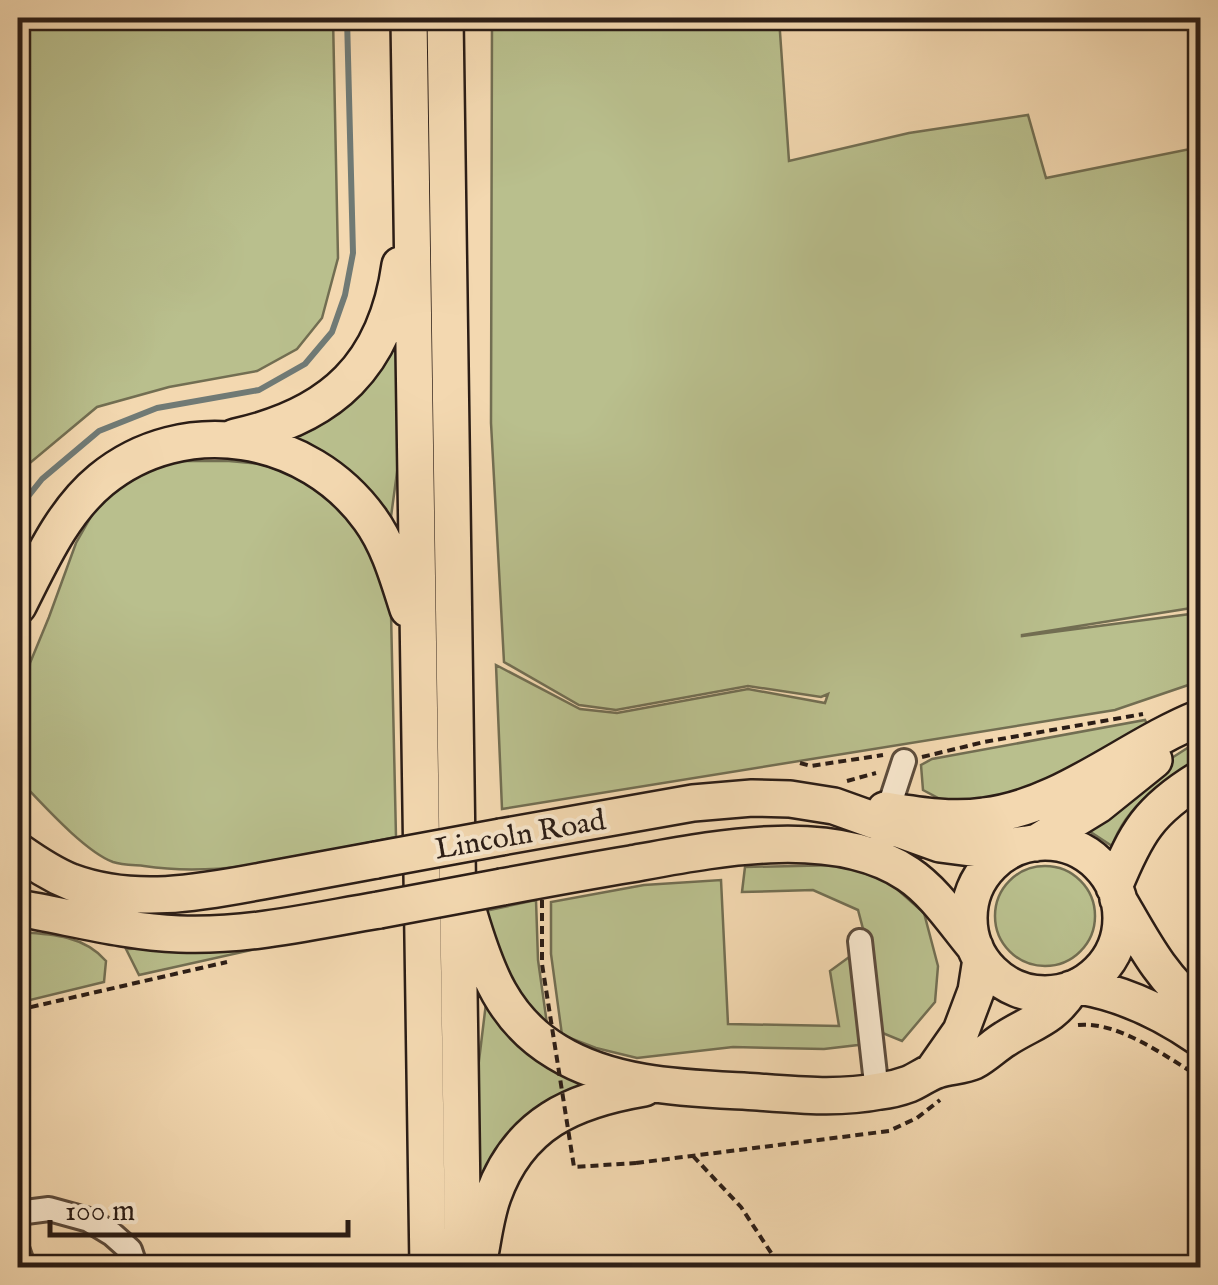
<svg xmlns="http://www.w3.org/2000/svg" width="1218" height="1285" font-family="'IM FELL English',serif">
  <rect width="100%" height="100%" fill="#f3d8b0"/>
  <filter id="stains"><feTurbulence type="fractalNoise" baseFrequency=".002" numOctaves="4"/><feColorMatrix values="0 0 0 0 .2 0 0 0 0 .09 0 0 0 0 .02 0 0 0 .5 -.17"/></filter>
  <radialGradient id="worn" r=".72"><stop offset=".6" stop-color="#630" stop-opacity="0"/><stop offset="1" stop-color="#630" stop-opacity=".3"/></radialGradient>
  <path fill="#b9bf8d" stroke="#726e52" stroke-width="2.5" fill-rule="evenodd" d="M 18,18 L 333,18 L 338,258 L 322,318 L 297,349 L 257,371 L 169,387 L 97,407 L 25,467 L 18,477 Z
    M 492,18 L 779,18 L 789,161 L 909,133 L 1028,115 L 1046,178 L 1200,147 L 1200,681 L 1115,710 L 502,809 L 496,665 L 580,709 L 617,713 L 748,689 L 825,703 L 828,694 L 821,697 L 748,686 L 616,710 L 579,705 L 504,662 L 491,423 ZM 1198,607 L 1190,614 L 1022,636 L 1022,635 Z
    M 400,325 L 401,443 L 390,524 L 271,439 Z
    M 177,461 L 229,461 L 261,464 L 315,482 L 374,547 L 391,613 L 396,837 C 314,853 228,879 144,866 C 134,865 122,865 113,862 C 86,852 46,808 26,787 L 24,743 L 30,663 L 49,617 L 76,543 L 93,513 L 111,493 L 131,477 Z
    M 1145,720 L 1152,733 L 999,805 L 942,800 L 923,790 L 921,765 L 932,759 Z
    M 1200,740 L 1200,762 C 1162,781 1127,805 1112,846 L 1086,829 L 1167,761 Z
    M 842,865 L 889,882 L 924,913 L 938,966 L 935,1002 L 902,1041 L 873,1029 L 858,1045 L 824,1049 L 733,1047 L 637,1058 L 596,1048 L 562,1035 L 551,954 L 551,902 L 644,885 L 721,880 L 728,1024 L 839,1026 L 830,971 L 867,944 L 858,910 L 813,890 L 742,892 L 745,867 Z
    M995 916a50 50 0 1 1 100 0a50 50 0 1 1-100 0Z
    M 536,900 L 538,960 L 547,1024 L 539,1020 L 506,980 L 485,911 Z
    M 18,932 C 50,934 84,935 106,961 L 104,982 L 18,1003 Z
    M 283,943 L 139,975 L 126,949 Z
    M 486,1003 L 597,1080 L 477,1202 L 477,1077 Z"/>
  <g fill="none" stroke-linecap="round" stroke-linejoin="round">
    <path stroke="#707a75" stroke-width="6" d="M 18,509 L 42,479 L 99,431 L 157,408 L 259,390 L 305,364 L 332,332 L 345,295 L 353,253 L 347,18"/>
    <g stroke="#5d4c3c" stroke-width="28">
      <path id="minor" d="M 888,810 L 904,761
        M 860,941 L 877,1092
        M 18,1213 L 49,1209 L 89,1220 L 112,1234 L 130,1250 L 136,1268
        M 18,1251 L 24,1268"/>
    </g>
    <g stroke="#2b1d16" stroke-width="40">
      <path id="highway" d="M 409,18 L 428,1268
        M 445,18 L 463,1268
        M 235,437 C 332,416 386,365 400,265
        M 18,606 C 40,563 62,512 101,480 C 184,412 308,433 370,519 C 389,545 398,578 408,609
        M 885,810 C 917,815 952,821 984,816 C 1062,807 1129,746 1200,718
        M 501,837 L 693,803 L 752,798 L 790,799 L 834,806 L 940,844 L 986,850 L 1026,844
        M969 918a76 76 0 1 1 152 0a76 76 0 1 1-152 0Z
        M 1036,843 L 1098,805 L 1154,760
        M 18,851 C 35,863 51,874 71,882 C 133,905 199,893 262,881 C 300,874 338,867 376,860
        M 502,887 C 545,879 588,871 631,864 C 713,849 833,824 908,874 C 935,892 954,922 975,947
        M 1114,887 C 1136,833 1149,810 1200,779
        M 1118,899 C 1142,940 1161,979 1200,1009
        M 18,908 C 71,917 124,932 179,934 C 246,937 313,921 379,910
        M 469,914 C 486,971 503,1020 557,1052 C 616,1088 691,1088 758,1092 C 797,1095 840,1099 880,1091 C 889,1090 901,1087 909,1084 C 919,1080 927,1073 937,1070 C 948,1066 963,1066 974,1061 C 985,1055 995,1045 1005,1039 C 1033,1021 1052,1019 1071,989
        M 1079,986 C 1123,993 1164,1013 1200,1038
        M 933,1071 L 961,1031 L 976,991 L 981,959
        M 478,1265 C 483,1242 485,1218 493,1196 C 519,1123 573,1100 644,1088"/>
    </g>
    <path stroke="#2b1d16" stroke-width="4" stroke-dasharray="8 5" stroke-linecap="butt" d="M 922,757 L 984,742 L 1143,714
      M 800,763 L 811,766 L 883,755
      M 847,781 L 876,773
      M 18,1010 L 227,962
      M 1078,1025 C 1119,1021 1166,1057 1200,1077
      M 693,1156 L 741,1207 L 781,1268
      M 636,1163 L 889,1131 L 917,1118 L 940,1100"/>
    <use href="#minor" stroke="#f7e6cc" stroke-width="22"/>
    <use href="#highway" stroke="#f3d8b0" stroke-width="35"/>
    <g stroke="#2b1d16" stroke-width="40" stroke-linecap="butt">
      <path id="highway-bridge" d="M 376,860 L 501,837
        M 379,910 L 502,887"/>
    </g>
    <path stroke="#2b1d16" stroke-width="4" stroke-dasharray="8 5" stroke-linecap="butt" d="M 542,900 L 542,964 L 574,1167 L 636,1163"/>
    <use href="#highway-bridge" stroke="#f3d8b0" stroke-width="35"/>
  </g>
  <g text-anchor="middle" stroke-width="8" stroke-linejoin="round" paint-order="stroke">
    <g font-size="30" fill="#2b1d16" stroke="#f7e6cc">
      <text transform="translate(520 834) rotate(-10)" y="10">Lincoln Road</text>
    </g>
  </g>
  <rect width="1218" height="1285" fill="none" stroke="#f3d8b0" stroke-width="60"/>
  <rect x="20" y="20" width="1178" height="1245" fill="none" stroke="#2b1d16" stroke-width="5"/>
  <rect x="30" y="30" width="1158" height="1225" fill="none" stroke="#2b1d16" stroke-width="2.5"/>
  <path d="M50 1220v15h298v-15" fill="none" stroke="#2b1d16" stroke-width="5"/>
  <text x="65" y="1220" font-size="30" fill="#2b1d16" stroke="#f7e6cc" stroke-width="8" paint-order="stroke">100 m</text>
  <rect width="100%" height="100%" filter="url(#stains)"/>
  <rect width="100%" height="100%" fill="url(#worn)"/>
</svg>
